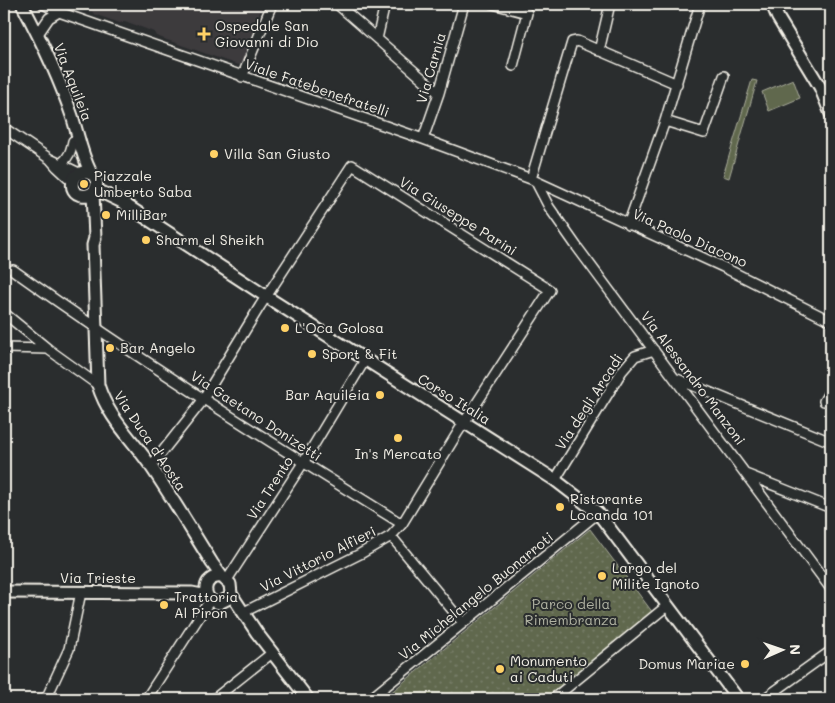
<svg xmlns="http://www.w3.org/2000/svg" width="835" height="703" font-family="Mali,sans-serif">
  <defs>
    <pattern id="grass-dots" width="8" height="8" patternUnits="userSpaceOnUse" patternTransform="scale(1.25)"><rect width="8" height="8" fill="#60684e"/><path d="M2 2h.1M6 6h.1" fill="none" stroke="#777e68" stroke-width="1.8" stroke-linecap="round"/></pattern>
  </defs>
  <rect width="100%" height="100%" fill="#2a2d2e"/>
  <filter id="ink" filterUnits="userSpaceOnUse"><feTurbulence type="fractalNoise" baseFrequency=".02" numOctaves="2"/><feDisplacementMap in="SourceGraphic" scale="10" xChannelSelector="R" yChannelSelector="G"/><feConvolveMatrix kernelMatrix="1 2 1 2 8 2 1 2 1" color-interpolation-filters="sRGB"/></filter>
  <g filter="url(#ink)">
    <path fill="#3e3a3e" d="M 81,4 L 263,4 L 242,63 L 238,65 L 156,36 L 154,32 L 125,21 L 120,23 L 94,14 L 89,7 Z"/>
    <path fill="url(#grass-dots)" stroke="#aaac9b" d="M 590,529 L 653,613 L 544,699 L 383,699 Z"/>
    <path fill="#60684e" stroke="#aaac9b" d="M 793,79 L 800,98 L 769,111 L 762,92 Z
      M 752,80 L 757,81 L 729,178 L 723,176 Z"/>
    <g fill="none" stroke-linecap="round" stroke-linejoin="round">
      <g stroke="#f4f1e8" stroke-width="12">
        <path id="minor" d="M 43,4 L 59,12 L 423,139 L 531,179 L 723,267 L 831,321
          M 337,4 L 439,93
          M 493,4 L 527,13 L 513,66
          M 38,34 L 49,18 L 59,12
          M 377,39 L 385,4
          M 599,51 L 610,4
          M 242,77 L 272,4
          M 665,121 L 704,133 L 724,76
          M 4,128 L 50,159 L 79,173
          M 423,139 L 439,93 L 464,4
          M 50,159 L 57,167 L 72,181
          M 62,163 C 69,157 71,151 73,141
          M 531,179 L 572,42 L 577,41 L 677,84
          M 536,182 L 549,207 L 577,247 L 831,589
          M 628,225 L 665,121 L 700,4
          M 13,270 C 139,360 270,442 402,524
          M 4,313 L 48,349 L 98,385
          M 4,348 L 48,349
          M 677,379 L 831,442
          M 824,401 L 831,389
          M 151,466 L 200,404 L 260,306 L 352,165 L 550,290 L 458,432 L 402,524 L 391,536 L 360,554 L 244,612
          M 748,475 L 831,508
          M 555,480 L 622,371 L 635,356 L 654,350
          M 391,536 L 463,623
          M 227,580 L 303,463 L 365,360
          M 46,699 L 69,649 L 81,592
          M 146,699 L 210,600
          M 214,699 L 272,653
          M 370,699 L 598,513
          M 553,699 L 668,605
          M 764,699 L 831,651"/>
      </g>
      <g stroke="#f4f1e8" stroke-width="15">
        <path id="major" d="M 22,4 C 41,40 59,77 72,116 C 78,134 81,153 90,171 C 91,174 95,176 96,180 C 102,201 62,201 75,176 L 83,172 L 91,174
          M 772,4 L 778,18 L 820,87 L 831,114
          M 95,189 L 120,201 L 270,299 L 555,480 L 598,513 L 738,699
          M 93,193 L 95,238 L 93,245 L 98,385 C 109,420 133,439 152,468 C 173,499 192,531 212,563 L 222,577 L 230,584 L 231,594 L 257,633 L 308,699
          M 222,577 C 202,574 200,601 219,603 L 229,598 L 231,594
          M 4,592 L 192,593 L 207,596"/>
      </g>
      <use href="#minor" stroke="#2a2d2e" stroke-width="9"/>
      <use href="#major" stroke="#2a2d2e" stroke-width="11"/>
    </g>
  </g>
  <g fill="#ffd166" stroke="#2a2d2e" stroke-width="2">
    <path d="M201.5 26.5h5v5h5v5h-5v5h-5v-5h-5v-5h5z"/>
    <circle cx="214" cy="154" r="5"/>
    <circle cx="84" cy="184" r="5"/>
    <circle cx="106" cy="215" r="5"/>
    <circle cx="146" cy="240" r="5"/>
    <circle cx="285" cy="328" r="5"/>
    <circle cx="110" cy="348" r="5"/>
    <circle cx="312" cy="354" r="5"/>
    <circle cx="380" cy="395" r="5"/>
    <circle cx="398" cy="438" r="5"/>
    <circle cx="560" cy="507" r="5"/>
    <circle cx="602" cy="576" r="5"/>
    <circle cx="164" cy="605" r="5"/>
    <circle cx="745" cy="664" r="5"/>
    <circle cx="500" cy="669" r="5"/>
  </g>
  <g text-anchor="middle" stroke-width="4" stroke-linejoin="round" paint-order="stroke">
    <g font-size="14" fill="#f4f1e8" stroke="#2a2d2e" text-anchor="start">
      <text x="215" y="31">Ospedale San<tspan x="215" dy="16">Giovanni di Dio</tspan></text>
      <text x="224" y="159">Villa San Giusto</text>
      <text x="94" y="181">Piazzale<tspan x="94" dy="16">Umberto Saba</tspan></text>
      <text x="116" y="220">MilliBar</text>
      <text x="156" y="245">Sharm el Sheikh</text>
      <text x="295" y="333">L'Oca Golosa</text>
      <text x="120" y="353">Bar Angelo</text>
      <text x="322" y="359">Sport &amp; Fit</text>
      <text x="370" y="400" text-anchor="end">Bar Aquileia</text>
      <text x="398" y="459" text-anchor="middle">In's Mercato</text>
      <text x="570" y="504">Ristorante<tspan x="570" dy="16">Locanda 101</tspan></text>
      <text x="612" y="573">Largo del<tspan x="612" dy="16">Milite Ignoto</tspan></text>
      <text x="174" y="602">Trattoria<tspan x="174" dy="16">Al Piron</tspan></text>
      <text x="510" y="666">Monumento<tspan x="510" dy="16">ai Caduti</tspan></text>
      <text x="735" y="669" text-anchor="end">Domus Mariae</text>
    </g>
    <g font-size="14" fill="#f4f1e8" stroke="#2a2d2e">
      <text transform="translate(431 68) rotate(-74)" y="5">Via Carnia</text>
      <text transform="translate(73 82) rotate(69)" y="5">Via Aquileia</text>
      <text transform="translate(317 88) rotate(19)" y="5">Viale Fatebenefratelli</text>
      <text transform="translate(458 216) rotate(32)" y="5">Via Giuseppe Parini</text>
      <text transform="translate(690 238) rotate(24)" y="5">Via Paolo Diacono</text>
      <text transform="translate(693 378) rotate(53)" y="5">Via Alessandro Manzoni</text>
      <text transform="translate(454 399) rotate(32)" y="5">Corso Italia</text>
      <text transform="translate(589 402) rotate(-57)" y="5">Via degli Arcadi</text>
      <text transform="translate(256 416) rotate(33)" y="5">Via Gaetano Donizetti</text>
      <text transform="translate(150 441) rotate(56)" y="5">Via Duca d'Aosta</text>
      <text transform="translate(270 488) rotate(-57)" y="5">Via Trento</text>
      <text transform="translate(318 559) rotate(-27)" y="5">Via Vittorio Alfieri</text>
      <text x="98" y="583">Via Trieste</text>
      <text transform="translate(476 596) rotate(-39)" y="5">Via Michelangelo Buonarroti</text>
    </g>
    <g font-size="14" fill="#b1b3a3" stroke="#2a2d2e">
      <text x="571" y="609">Parco della<tspan x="571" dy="16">Rimembranza</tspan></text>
    </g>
  </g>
  <rect width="835" height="703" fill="none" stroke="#2a2d2e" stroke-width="20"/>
  <rect x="10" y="10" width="815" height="683" fill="none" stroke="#f4f1e8" stroke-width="2" filter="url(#ink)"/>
  <g transform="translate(782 650) rotate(88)" stroke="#2a2d2e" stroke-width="4" paint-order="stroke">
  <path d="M0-4L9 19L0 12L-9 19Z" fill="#f4f1e8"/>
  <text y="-8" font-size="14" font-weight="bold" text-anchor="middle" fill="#f4f1e8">N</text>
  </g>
</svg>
